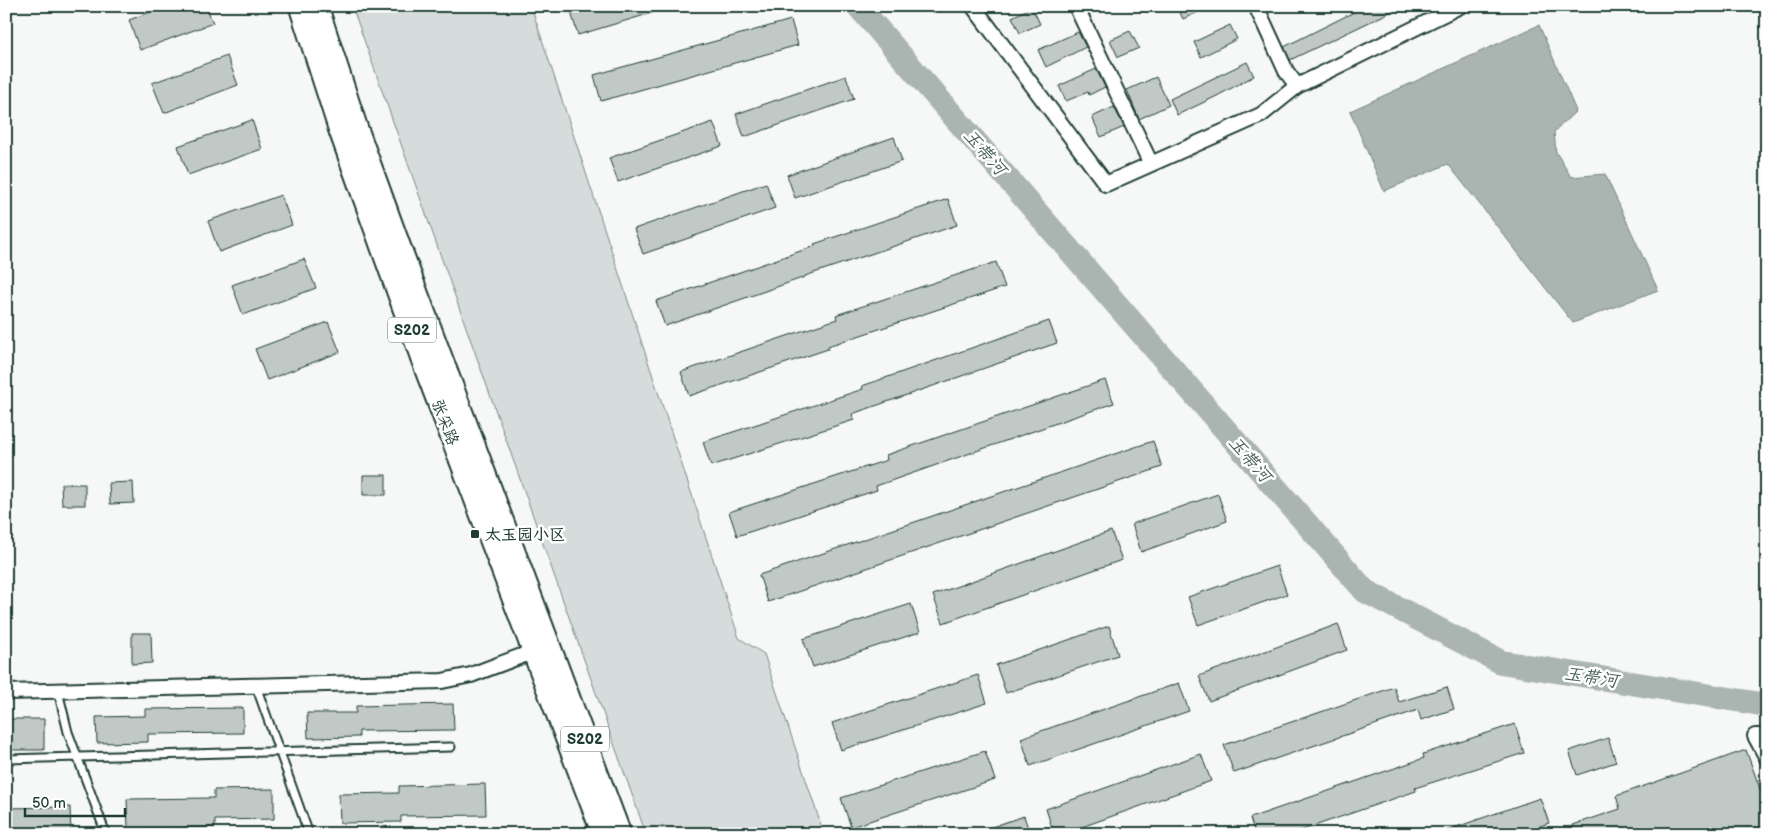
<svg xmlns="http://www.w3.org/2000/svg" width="1773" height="840" font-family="'Balsamiq Sans','LXGW WenKai TC',sans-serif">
  <rect width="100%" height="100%" fill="#f6f7f7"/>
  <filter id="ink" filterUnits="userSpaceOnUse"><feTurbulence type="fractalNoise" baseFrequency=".02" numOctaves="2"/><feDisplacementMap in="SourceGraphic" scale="10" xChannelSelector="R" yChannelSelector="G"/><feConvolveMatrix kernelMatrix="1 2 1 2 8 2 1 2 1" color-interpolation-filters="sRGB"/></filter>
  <g filter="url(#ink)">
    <path fill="#d6dcdb" stroke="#7a8c88" d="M 352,6 L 531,6 L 739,638 L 764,654 L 824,834 L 646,834 Z"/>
    <path fill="#aab5b1" stroke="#72857f" d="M 1539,25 L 1576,111 L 1554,132 L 1556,152 L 1571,177 L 1605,174 L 1658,290 L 1573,323 L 1448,164 L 1384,191 L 1350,111 Z"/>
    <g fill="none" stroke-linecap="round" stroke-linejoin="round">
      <path stroke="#aab5b1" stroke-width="24" d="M 858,6 L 1365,591 L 1501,662 L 1767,705"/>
    </g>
    <path fill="#c0c9c6" stroke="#1f3d34" d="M 166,6 L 206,6 L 213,23 L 140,50 L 129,20 Z
      M 578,6 L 665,6 L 665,9 L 578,35 L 570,9 Z
      M 1177,6 L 1211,6 L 1183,19 Z
      M 1366,6 L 1403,6 L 1290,60 L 1284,47 Z
      M 1032,7 L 1040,24 L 1020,33 L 1012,17 Z
      M 791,20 L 798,45 L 601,101 L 594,75 Z
      M 1230,25 L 1237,39 L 1201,57 L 1194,42 Z
      M 1130,31 L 1139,48 L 1118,57 L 1110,40 Z
      M 1078,32 L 1086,47 L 1046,67 L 1038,50 Z
      M 227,56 L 238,85 L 164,113 L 152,83 Z
      M 1247,62 L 1254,76 L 1217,96 L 1177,115 L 1170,99 Z
      M 1096,69 L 1105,87 L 1089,95 L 1088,92 L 1066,101 L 1059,86 Z
      M 846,76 L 854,99 L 744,137 L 736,114 Z
      M 1156,77 L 1169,105 L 1139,119 L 1127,90 Z
      M 1114,107 L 1124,127 L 1101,137 L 1092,117 Z
      M 252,120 L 262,149 L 188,175 L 178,146 Z
      M 713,122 L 722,146 L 618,182 L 609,158 Z
      M 894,137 L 902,161 L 795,198 L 787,175 Z
      M 766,183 L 775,208 L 643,254 L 634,229 Z
      M 281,195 L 292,225 L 219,252 L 208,221 Z
      M 948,199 L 957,225 L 805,276 L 805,277 L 665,326 L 656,301 L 815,246 L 814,244 Z
      M 304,259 L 316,288 L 243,315 L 232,285 Z
      M 996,262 L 1005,287 L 828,346 L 828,349 L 689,396 L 681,372 L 837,319 L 836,315 Z
      M 1049,321 L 1057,343 L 852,414 L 854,420 L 711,466 L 703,442 L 863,389 L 862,386 Z
      M 328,322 L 340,352 L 267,380 L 255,349 Z
      M 1105,380 L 1114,403 L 876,486 L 877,490 L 737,536 L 729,512 L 887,460 L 886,455 Z
      M 1153,441 L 1162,467 L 768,602 L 759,575 Z
      M 363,475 L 386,475 L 386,495 L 363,495 Z
      M 133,482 L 134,503 L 110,504 L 109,483 Z
      M 61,484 L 85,484 L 85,505 L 62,505 Z
      M 1218,494 L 1227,521 L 1141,552 L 1132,524 Z
      M 1111,531 L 1122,560 L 943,623 L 933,595 Z
      M 1277,566 L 1287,594 L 1198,625 L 1188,597 Z
      M 911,604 L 920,632 L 813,667 L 803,639 Z
      M 1338,624 L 1347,650 L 1209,701 L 1199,676 Z
      M 1109,626 L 1118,655 L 1006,693 L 996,665 Z
      M 132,633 L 151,633 L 152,663 L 132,664 Z
      M 978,675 L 987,703 L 841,750 L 832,723 Z
      M 1179,683 L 1189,711 L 1030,766 L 1021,738 Z
      M 1394,687 L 1399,702 L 1447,687 L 1454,709 L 1421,720 L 1418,710 L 1234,773 L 1224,745 Z
      M 453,704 L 454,730 L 359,731 L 359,737 L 308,738 L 307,713 L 356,713 L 356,706 Z
      M 243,708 L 243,733 L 148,734 L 148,742 L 97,743 L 96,717 L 145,716 L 145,709 Z
      M 6,719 L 44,719 L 44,750 L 6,750 Z
      M 1515,724 L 1524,753 L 1415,788 L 1416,791 L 1291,834 L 1255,834 L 1250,818 L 1424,758 L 1423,754 Z
      M 1608,738 L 1616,762 L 1577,775 L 1569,751 Z
      M 1746,750 L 1767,808 L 1767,825 L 1742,834 L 1576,834 L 1573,825 L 1620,809 L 1616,796 Z
      M 985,751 L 995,780 L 851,827 L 841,798 Z
      M 1201,754 L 1211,781 L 1062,834 L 1054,834 L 1046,809 Z
      M 485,784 L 486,815 L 401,816 L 401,822 L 340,823 L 339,794 L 399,793 L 399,786 Z
      M 274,789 L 274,819 L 215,820 L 215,827 L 128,829 L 127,799 L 214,798 L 214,790 Z
      M 1540,798 L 1549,823 L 1518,834 L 1442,834 L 1442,832 Z
      M 70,807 L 71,834 L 6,834 L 6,808 Z
      M 1024,816 L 1030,834 L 977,834 L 977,832 Z"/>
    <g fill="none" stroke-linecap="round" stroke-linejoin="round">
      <g stroke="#1f3d34" stroke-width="11">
        <path id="lane" d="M 256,686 L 309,834
          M 58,691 L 68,732 L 106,834
          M 6,759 L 451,747"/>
      </g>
      <g stroke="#1f3d34" stroke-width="18">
        <path id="street" d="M 973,6 L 1106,184 L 1261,115 L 1297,86 L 1460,6
          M 1076,6 L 1151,164
          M 1256,6 L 1286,71 L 1297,86
          M 6,692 L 442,681 L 471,675 L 540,649
          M 1767,736 L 1755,736 L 1767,758"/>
      </g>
      <g stroke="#1f3d34" stroke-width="25">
        <path id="primary" d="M 300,6 L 340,131 L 426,370 L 603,834
          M 317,6 L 356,126 L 399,245 L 620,834"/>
      </g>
      <use href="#lane" stroke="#fff" stroke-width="7"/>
      <use href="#street" stroke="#fff" stroke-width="14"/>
      <use href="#primary" stroke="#fff" stroke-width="21"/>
    </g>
  </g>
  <rect fill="#1f3d34" stroke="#fff" stroke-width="2" x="470" y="529" width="10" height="10" rx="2.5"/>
  <g text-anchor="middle" stroke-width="5" stroke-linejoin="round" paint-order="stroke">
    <g fill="#fff" stroke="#627771" stroke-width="1">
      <rect x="388" y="317.5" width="48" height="25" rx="4"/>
      <rect x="561" y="726.5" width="48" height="25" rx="4"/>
    </g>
    <g font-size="15" font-weight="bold" fill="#1f3d34">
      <text x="412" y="335">S202</text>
      <text x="585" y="744">S202</text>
    </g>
    <g font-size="16" fill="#1f3d34" stroke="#fff">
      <text transform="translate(446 422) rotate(69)" y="6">张采路</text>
    </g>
    <g font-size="16" font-weight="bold" fill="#1f3d34" stroke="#fff" text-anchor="start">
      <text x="485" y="540">太玉园小区</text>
    </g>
    <g font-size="18" font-style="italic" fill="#49615a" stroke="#fff">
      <text transform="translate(985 152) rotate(49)" y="6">玉带河</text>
      <text transform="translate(1250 459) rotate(49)" y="6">玉带河</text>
      <text transform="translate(1591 677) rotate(9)" y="6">玉带河</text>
    </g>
  </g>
  <rect width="1773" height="840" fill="none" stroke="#fff" stroke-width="25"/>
  <rect x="12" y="12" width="1748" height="815" fill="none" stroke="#1f3d34" stroke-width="2" filter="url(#ink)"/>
  <path d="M25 808v8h100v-8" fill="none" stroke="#1f3d34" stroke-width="2.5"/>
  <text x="32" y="808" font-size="15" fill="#1f3d34" stroke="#ffffff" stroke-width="4" paint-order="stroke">50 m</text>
</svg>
